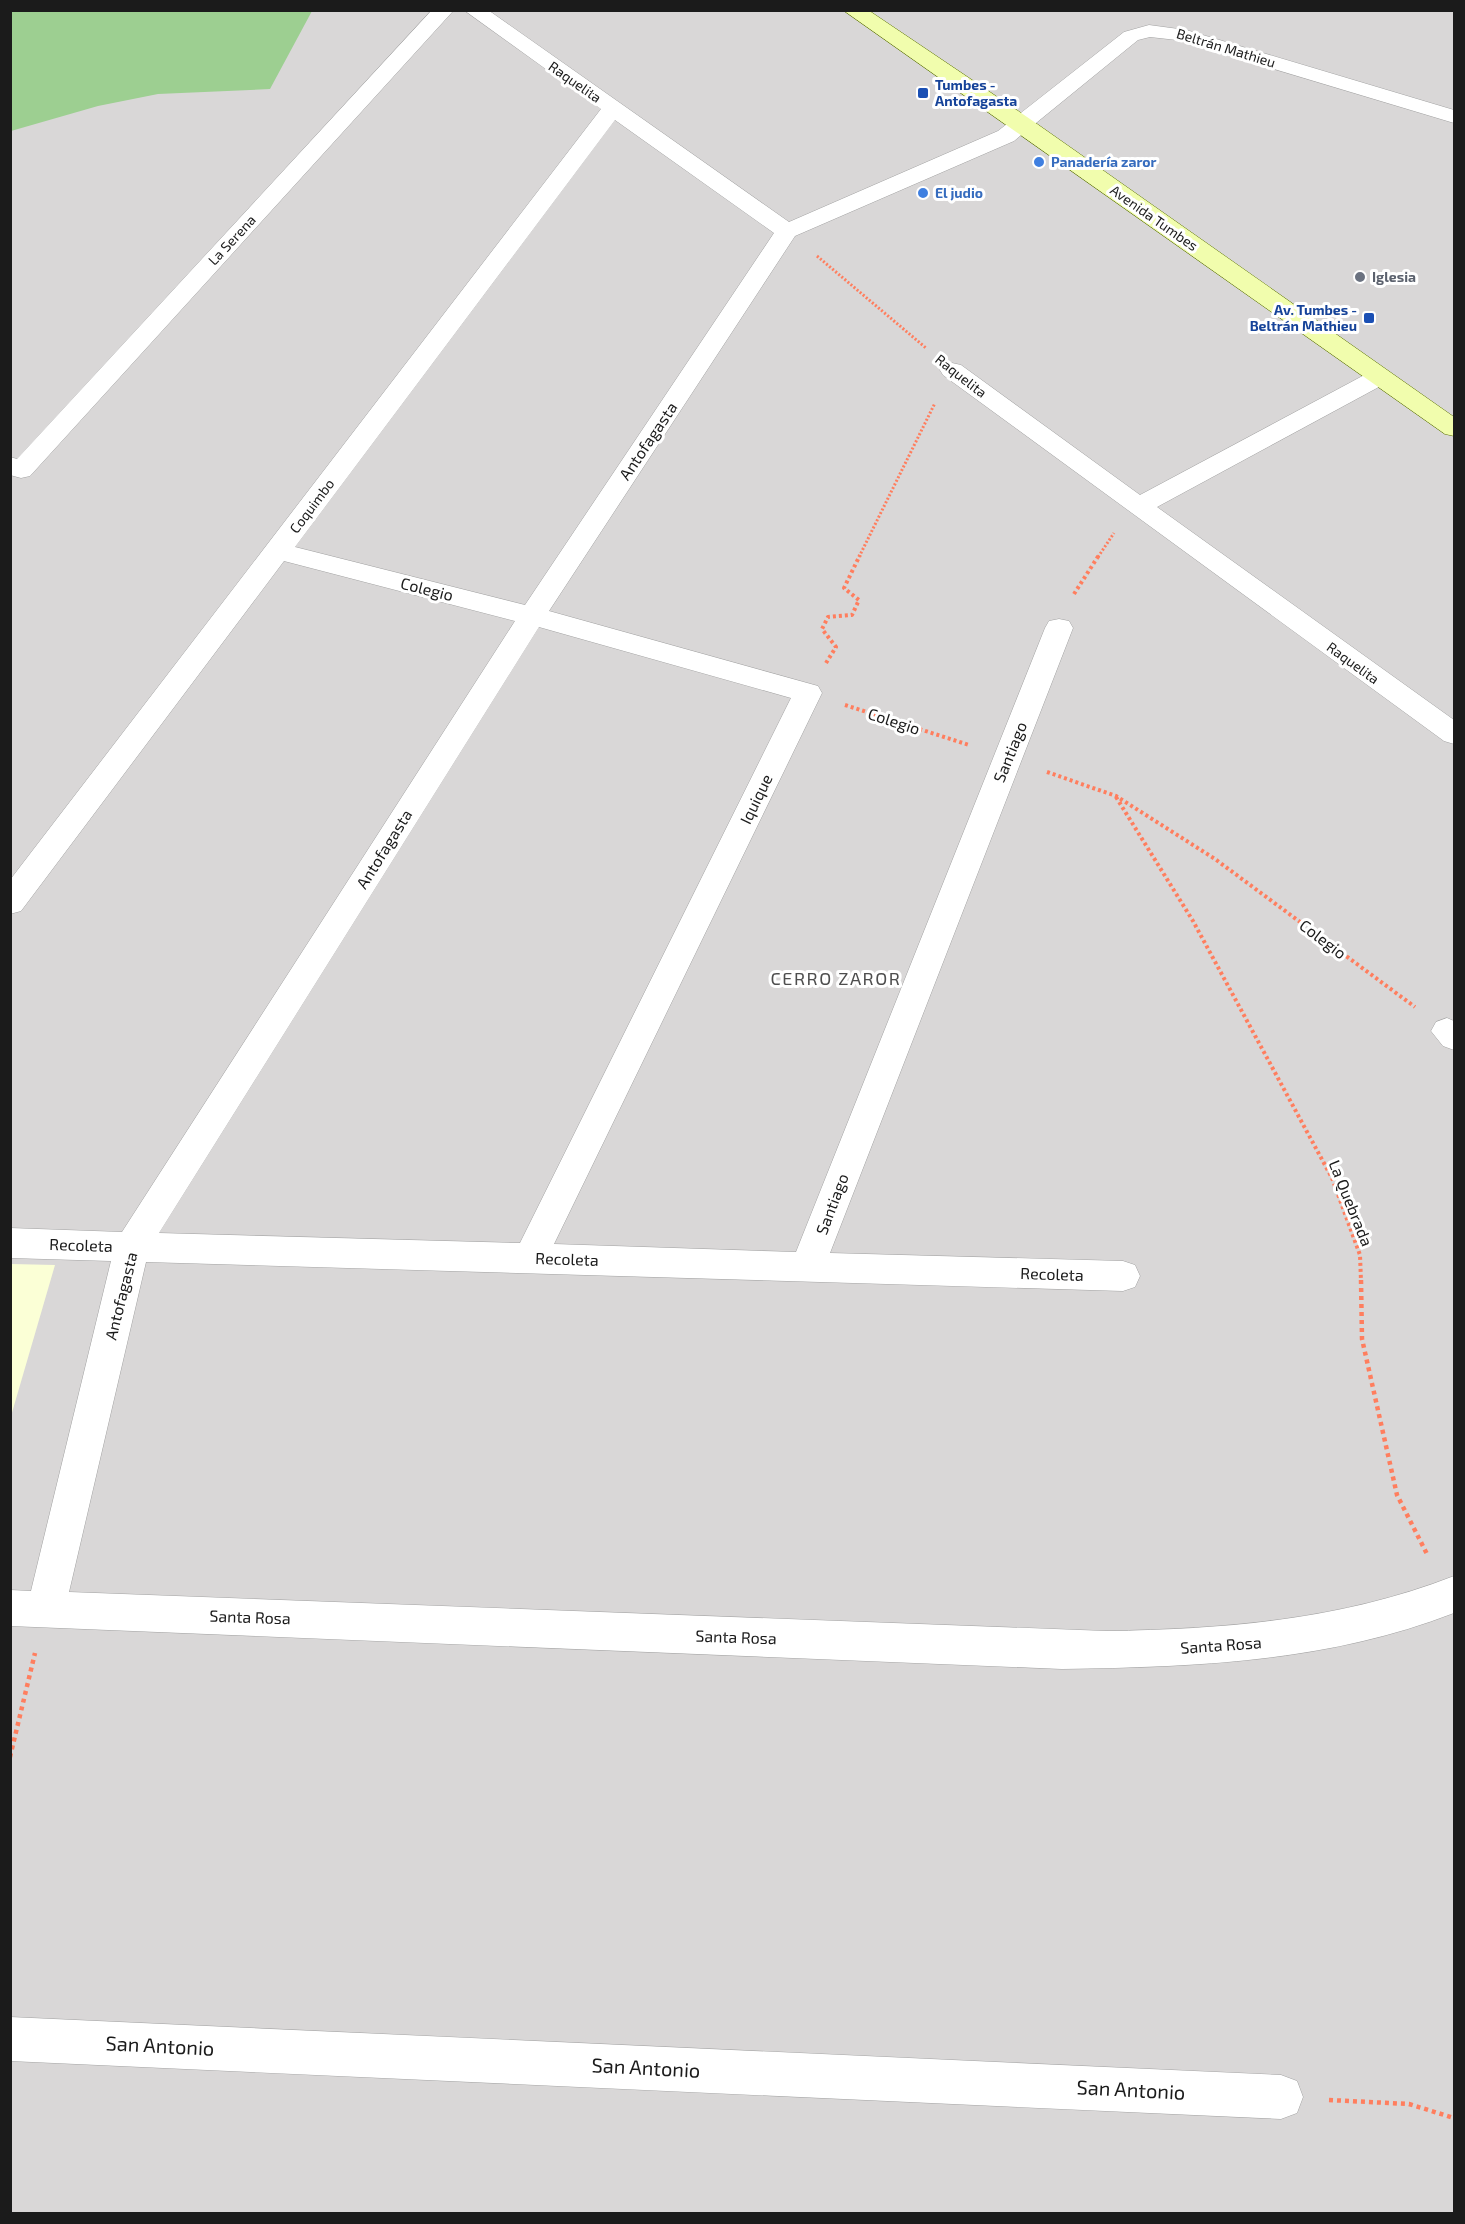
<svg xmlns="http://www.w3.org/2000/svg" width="1465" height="2224" font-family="'Exo 2',sans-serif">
  <rect width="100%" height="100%" fill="#edeadf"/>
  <path fill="#d9d7d7" d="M 293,11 L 1454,11 L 1454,2213 L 11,2213 L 10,116 Z"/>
  <path fill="#fbffd6" d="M 11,1264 L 55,1265 L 11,1416 L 10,1264 Z"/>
  <path fill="#9dcf91" d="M 10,11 L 11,10 L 312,11 L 270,89 L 158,94 L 98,106 L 11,131 Z"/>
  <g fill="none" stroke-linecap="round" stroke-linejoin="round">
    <g stroke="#a2a2a2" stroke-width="1">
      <path id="street" d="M 432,10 L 454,10 L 30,476 L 21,478 L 10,475 L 10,457 L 17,459 Z
        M 464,10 L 488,10 L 789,222 L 998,131 L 1124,32 L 1149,25 L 1186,30 L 1454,110 L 1454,123 L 1177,40 L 1150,37 L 1138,40 L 1014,141 L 795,236 L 549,611 L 818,686 L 822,693 L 554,1244 L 796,1252 L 1045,628 L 1049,621 L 1059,619 L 1069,621 L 1073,628 L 830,1253 L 1123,1261 L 1135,1265 L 1140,1276 L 1135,1287 L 1123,1291 L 146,1262 L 69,1592 L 1106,1631 C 1226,1629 1341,1620 1454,1576 L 1454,1613 C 1328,1662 1196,1667 1062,1669 L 10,1626 L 10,1590 L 31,1591 L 111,1261 L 10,1258 L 10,1228 L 122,1232 L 515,621 L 284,561 L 21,911 L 10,914 L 10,880 L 601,109 ZM 615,120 L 774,233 L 525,605 L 295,547 ZM 539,627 L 791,698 L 520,1243 L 159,1233 Z
        M 952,363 L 961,365 L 1140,495 L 1370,372 L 1379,369 L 1388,372 L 1391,377 L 1388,382 L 1157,507 L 1454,720 L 1454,744 L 1444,741 L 943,375 L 940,370 L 943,365 Z
        M 1447,1018 L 1454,1021 L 1454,1050 L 1443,1046 L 1431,1031 L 1436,1022 Z
        M 10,2017 L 1281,2075 L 1297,2081 L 1303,2097 L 1297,2113 L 1281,2119 L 10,2061 Z"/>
    </g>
    <g stroke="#5c7300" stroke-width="1">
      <path id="secondary" d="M 843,10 L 868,10 L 1030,119 L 1454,417 L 1454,436 L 1445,434 Z"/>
    </g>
    <path stroke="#ff7e5e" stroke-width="3" stroke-dasharray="2 2" stroke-linecap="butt" d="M 817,256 L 926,348
      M 859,557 L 935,403
      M 1098,557 L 1114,533"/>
    <path stroke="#ff7e5e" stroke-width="4" stroke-dasharray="3 3" stroke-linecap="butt" d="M 1074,594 L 1099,555
      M 826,663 L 836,647 L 822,629 L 828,617 L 852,615 L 859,600 L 844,588 L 860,555
      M 845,705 L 969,745
      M 1047,772 L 1116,796 L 1215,859 L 1415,1007
      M 1116,797 L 1193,921 L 1332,1178 L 1360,1255 L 1361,1281"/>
    <path stroke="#ff7e5e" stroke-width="4.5" stroke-dasharray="4 4" stroke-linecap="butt" d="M 1361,1280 L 1362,1339 L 1397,1495 L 1428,1556
      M 10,1757 L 35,1653
      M 1329,2100 L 1409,2104 L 1454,2118"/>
    <use href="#street" fill="#fff" fill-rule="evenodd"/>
    <use href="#secondary" fill="#f1fdad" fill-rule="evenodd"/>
  </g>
  <g fill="#1a4fb4" stroke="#fff" stroke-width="2">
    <rect x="917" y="87" width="12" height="12" rx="3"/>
    <rect x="1363" y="312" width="12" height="12" rx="3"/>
  </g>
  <g fill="#3f7fe0" stroke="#fff" stroke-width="2">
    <circle cx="1039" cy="162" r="6"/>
    <circle cx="923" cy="193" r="6"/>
  </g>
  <circle fill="#6b7280" stroke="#fff" stroke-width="2" cx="1360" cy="277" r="6"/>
  <g text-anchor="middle" stroke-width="6" stroke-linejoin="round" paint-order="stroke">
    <g font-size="14" fill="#1b1b1b" stroke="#fff">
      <text transform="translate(1226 48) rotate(17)" y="5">Beltrán Mathieu</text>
      <text transform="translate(575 82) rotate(35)" y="5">Raquelita</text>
      <text transform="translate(1154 218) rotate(35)" y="5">Avenida Tumbes</text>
      <text transform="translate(232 240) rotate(-47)" y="5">La Serena</text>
      <text transform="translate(961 376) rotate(38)" y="5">Raquelita</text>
      <text transform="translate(312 506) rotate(-53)" y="5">Coquimbo</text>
      <text transform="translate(1353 663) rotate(36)" y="5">Raquelita</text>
    </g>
    <g font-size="14" font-weight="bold" fill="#164399" stroke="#fff" text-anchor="start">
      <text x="935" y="90">Tumbes -<tspan x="935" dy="16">Antofagasta</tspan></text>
      <text x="1357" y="315" text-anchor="end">Av. Tumbes -<tspan x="1357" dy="16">Beltrán Mathieu</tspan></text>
    </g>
    <g font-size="14" font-weight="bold" fill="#366cbe" stroke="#fff" text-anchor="start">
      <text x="1051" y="167">Panadería zaror</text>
      <text x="935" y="198">El judio</text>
    </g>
    <g font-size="14" font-weight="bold" fill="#5b616d" stroke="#fff" text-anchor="start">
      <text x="1372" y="282">Iglesia</text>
    </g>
    <g font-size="16" fill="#1b1b1b" stroke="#fff">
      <text transform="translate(648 441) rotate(-56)" y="6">Antofagasta</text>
      <text transform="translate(427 589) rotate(14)" y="6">Colegio</text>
      <text transform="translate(894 721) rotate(18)" y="6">Colegio</text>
      <text transform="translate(1010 752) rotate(-68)" y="6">Santiago</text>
      <text transform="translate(756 799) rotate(-64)" y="6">Iquique</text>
      <text transform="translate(384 849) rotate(-58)" y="6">Antofagasta</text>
      <text transform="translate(1323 939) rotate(37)" y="6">Colegio</text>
      <text transform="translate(1351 1203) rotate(68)" y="6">La Quebrada</text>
      <text transform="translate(832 1204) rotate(-69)" y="6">Santiago</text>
      <text transform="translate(81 1245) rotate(2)" y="6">Recoleta</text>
      <text transform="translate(567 1259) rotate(2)" y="6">Recoleta</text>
      <text transform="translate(1052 1274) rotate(2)" y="6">Recoleta</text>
      <text transform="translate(121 1296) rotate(-76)" y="6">Antofagasta</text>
      <text transform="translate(250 1617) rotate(2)" y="6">Santa Rosa</text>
      <text transform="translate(736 1637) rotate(2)" y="6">Santa Rosa</text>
      <text transform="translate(1221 1645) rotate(-4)" y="6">Santa Rosa</text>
    </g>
    <g font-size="18" letter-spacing="1.5" fill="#4e4e4e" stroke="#fff">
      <text x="836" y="985">CERRO ZAROR</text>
    </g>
    <g font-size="20" fill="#1b1b1b" stroke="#fff">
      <text transform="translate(160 2046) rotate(3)" y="7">San Antonio</text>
      <text transform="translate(646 2068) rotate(3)" y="7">San Antonio</text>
      <text transform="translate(1131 2090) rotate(3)" y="7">San Antonio</text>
    </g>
  </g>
  <rect width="1465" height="2224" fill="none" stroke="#1b1b1b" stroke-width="24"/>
</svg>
